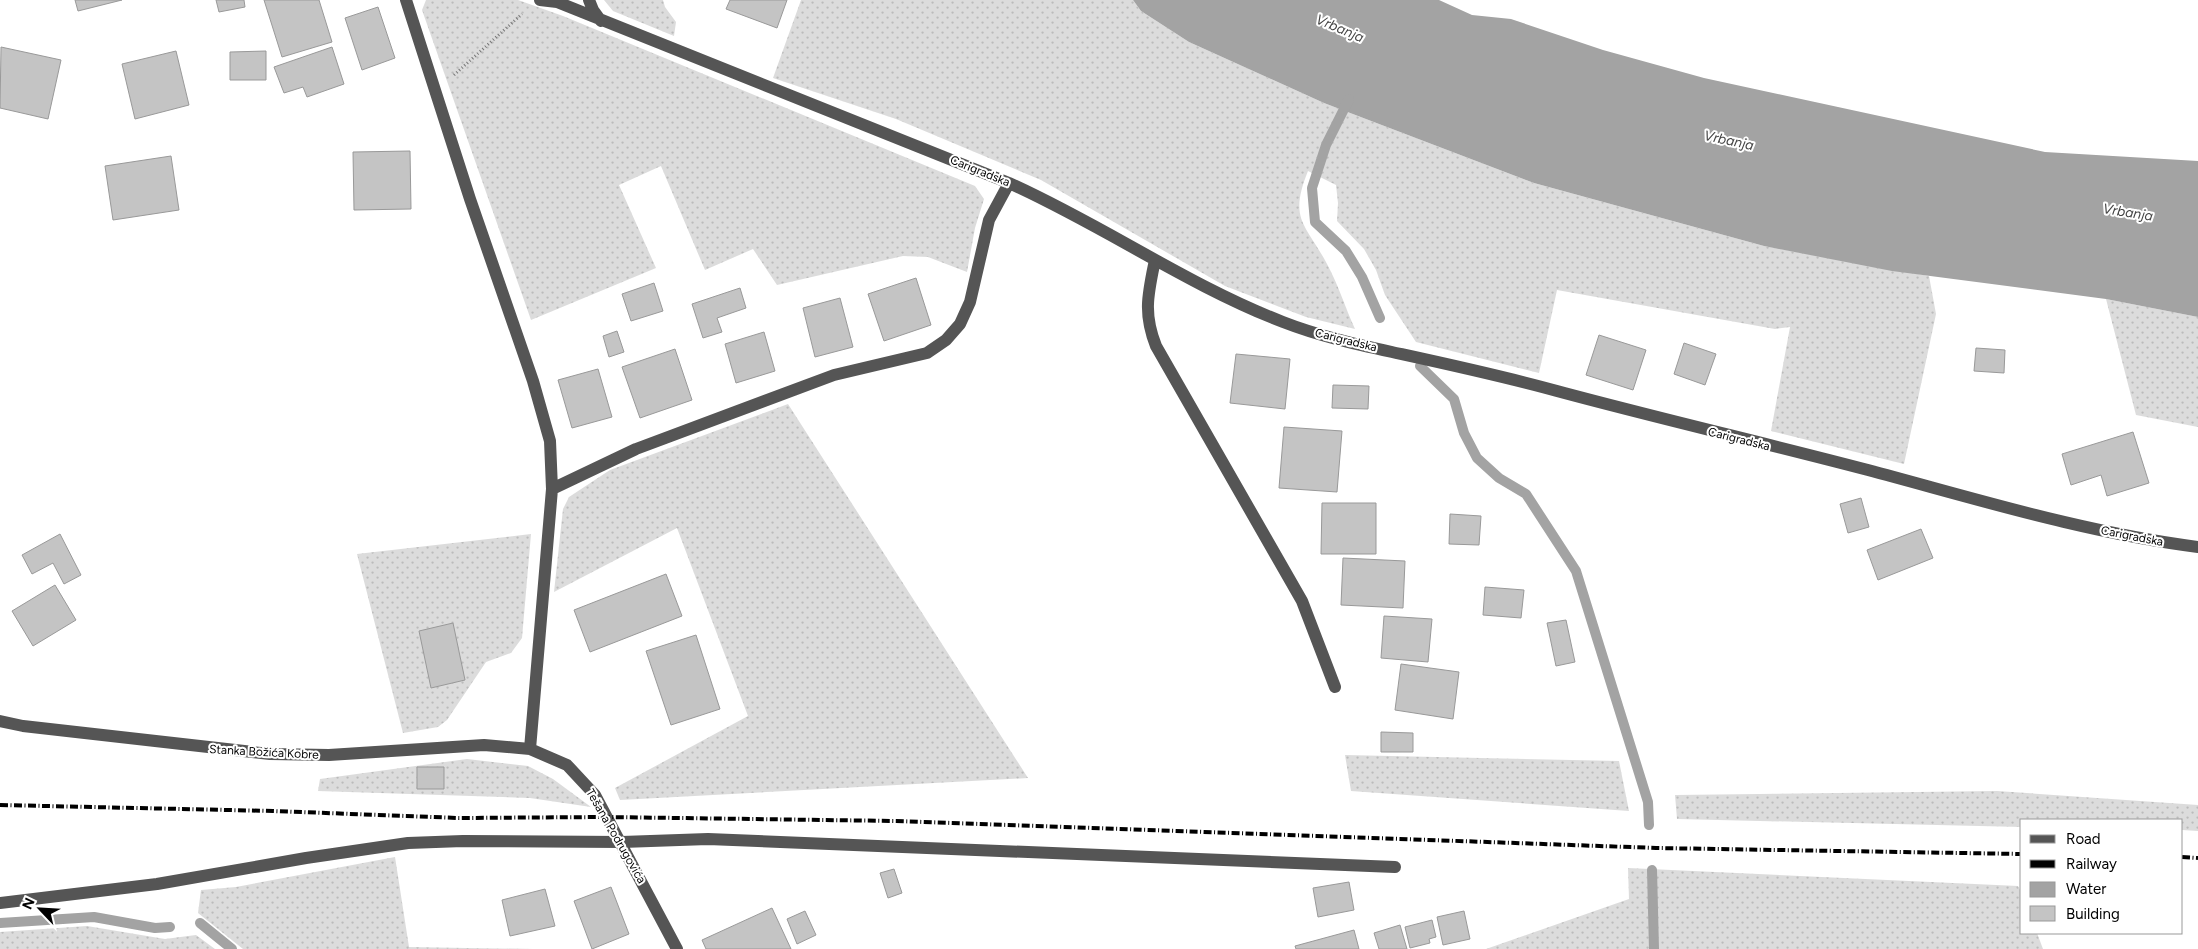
<svg xmlns="http://www.w3.org/2000/svg" width="2198" height="949" font-family="Figtree,sans-serif">
  <defs>
    <pattern id="grass-dots" width="8" height="8" patternUnits="userSpaceOnUse" patternTransform="scale(1.25)"><rect width="8" height="8" fill="#dcdcdc"/><path d="M2 2h.1M6 6h.1" fill="none" stroke="#bbb" stroke-width="1.8" stroke-linecap="round"/></pattern>
  </defs>
  <rect width="100%" height="100%" fill="#fff"/>
  <path fill="url(#grass-dots)" d="M 426,0 L 518,0 L 563,16 L 975,186 L 984,199 L 975,228 L 967,272 L 928,257 L 903,256 L 777,285 L 753,249 L 705,270 L 661,166 L 619,185 L 656,268 L 531,320 L 422,10 Z
    M 604,0 L 663,0 L 665,7 L 676,22 L 674,36 L 613,11 Z
    M 801,0 L 1133,0 L 1141,11 L 1189,42 L 1324,103 L 1534,183 L 1764,246 L 1929,276 L 1936,314 L 1904,464 L 1771,431 L 1790,327 L 1775,329 L 1557,290 L 1539,373 L 1416,342 L 1385,295 L 1376,270 L 1364,249 L 1337,221 L 1338,203 L 1336,185 L 1308,171 C 1288,220 1306,224 1327,264 C 1338,284 1345,307 1355,329 L 1306,317 L 1225,286 L 1041,180 L 896,119 L 773,78 Z
    M 2106,299 L 2198,317 L 2198,427 L 2136,415 Z
    M 788,404 L 1028,778 L 620,800 L 615,788 L 748,716 L 677,528 L 554,592 L 563,509 L 569,497 L 610,470 Z
    M 531,534 L 522,638 L 511,653 L 486,662 L 447,720 L 438,727 L 403,733 L 357,554 Z
    M 1345,755 L 1619,761 L 1629,811 L 1351,791 Z
    M 467,759 L 528,766 L 553,779 L 591,807 L 530,798 L 318,791 L 320,779 Z
    M 1997,791 L 2198,805 L 2198,831 L 2182,830 L 2182,820 L 2022,820 L 2022,827 L 1677,819 L 1675,795 Z
    M 395,857 L 409,947 L 533,949 L 243,949 L 198,913 L 201,890 L 236,887 Z
    M 1628,868 L 2018,886 L 2022,894 L 2022,933 L 2037,933 L 2043,949 L 1486,949 L 1629,899 Z
    M 87,926 L 165,939 L 196,935 L 215,949 L 0,949 L 0,932 Z"/>
  <path fill="#a3a3a3" d="M 1133,0 L 1439,0 L 1472,15 L 1511,19 L 1603,50 L 1704,78 L 2045,152 L 2198,161 L 2198,317 L 2106,299 L 1892,271 L 1764,246 L 1534,183 L 1324,103 L 1189,42 L 1141,11 Z"/>
  <g fill="none" stroke-linecap="round" stroke-linejoin="round">
    <path stroke="#a3a3a3" stroke-width="10" d="M 1349,99 L 1326,145 L 1312,188 L 1315,222 L 1346,251 L 1362,277 L 1380,318
      M 1420,366 L 1454,399 L 1464,433 L 1477,458 L 1499,478 L 1526,494 L 1576,571 L 1648,802 L 1649,825
      M 1652,870 L 1654,949
      M 0,923 L 94,917 L 155,928 L 170,927
      M 200,923 L 232,949"/>
  </g>
  <path fill="#c4c4c4" stroke="#999" d="M 75,0 L 122,0 L 78,11 Z
    M 216,0 L 244,0 L 245,7 L 219,12 Z
    M 264,0 L 319,0 L 332,42 L 282,57 Z
    M 730,0 L 787,0 L 777,28 L 726,9 Z
    M 378,7 L 395,58 L 362,70 L 345,18 Z
    M 1,47 L 61,60 L 48,119 L 0,108 Z
    M 332,47 L 344,84 L 307,97 L 303,87 L 284,93 L 274,67 Z
    M 176,51 L 189,105 L 135,119 L 122,64 Z
    M 266,51 L 266,80 L 230,80 L 230,52 Z
    M 410,151 L 411,209 L 354,210 L 353,152 Z
    M 171,156 L 179,210 L 113,220 L 105,166 Z
    M 916,278 L 931,325 L 884,341 L 868,294 Z
    M 654,283 L 663,311 L 631,321 L 622,294 Z
    M 740,288 L 746,308 L 717,318 L 722,332 L 703,338 L 692,304 Z
    M 840,298 L 853,347 L 815,357 L 803,308 Z
    M 617,331 L 624,352 L 609,357 L 603,336 Z
    M 764,332 L 775,371 L 736,383 L 725,344 Z
    M 1599,335 L 1646,350 L 1633,390 L 1586,375 Z
    M 1684,343 L 1716,354 L 1705,385 L 1674,374 Z
    M 1976,348 L 2005,350 L 2004,373 L 1974,371 Z
    M 675,349 L 692,400 L 640,418 L 622,367 Z
    M 1236,354 L 1290,359 L 1285,409 L 1230,403 Z
    M 598,369 L 612,417 L 572,428 L 558,380 Z
    M 1333,385 L 1369,386 L 1368,409 L 1332,408 Z
    M 1284,427 L 1342,431 L 1337,492 L 1279,488 Z
    M 2133,432 L 2149,483 L 2107,496 L 2101,475 L 2071,485 L 2062,454 Z
    M 1861,498 L 1869,527 L 1848,533 L 1840,504 Z
    M 1322,503 L 1376,503 L 1376,554 L 1321,554 Z
    M 1450,514 L 1481,516 L 1479,545 L 1449,544 Z
    M 1921,529 L 1933,558 L 1878,580 L 1867,550 Z
    M 60,534 L 81,575 L 64,584 L 53,563 L 32,574 L 22,555 Z
    M 1343,558 L 1405,561 L 1403,608 L 1341,605 Z
    M 666,574 L 682,616 L 590,652 L 574,610 Z
    M 55,585 L 76,620 L 33,646 L 12,611 Z
    M 1485,587 L 1524,590 L 1521,618 L 1483,615 Z
    M 1384,616 L 1432,619 L 1428,662 L 1381,658 Z
    M 1566,620 L 1575,662 L 1556,666 L 1547,623 Z
    M 453,623 L 465,680 L 431,688 L 419,631 Z
    M 696,635 L 720,709 L 671,725 L 646,651 Z
    M 1401,664 L 1459,672 L 1453,719 L 1395,710 Z
    M 1381,732 L 1413,733 L 1413,752 L 1381,752 Z
    M 417,767 L 444,767 L 444,789 L 417,789 Z
    M 894,869 L 902,893 L 888,898 L 880,873 Z
    M 1349,882 L 1354,910 L 1318,917 L 1313,888 Z
    M 611,887 L 629,934 L 592,949 L 574,901 Z
    M 545,889 L 555,926 L 510,936 L 502,900 Z
    M 772,908 L 791,949 L 706,949 L 702,940 Z
    M 805,911 L 816,935 L 797,944 L 787,919 Z
    M 1464,911 L 1470,939 L 1443,945 L 1437,917 Z
    M 1432,920 L 1436,937 L 1429,939 L 1430,943 L 1410,948 L 1405,927 Z
    M 1400,925 L 1407,949 L 1379,949 L 1374,933 Z
    M 1354,930 L 1359,949 L 1296,949 L 1295,946 Z"/>
  <g fill="none" stroke-linecap="round" stroke-linejoin="round">
    <path stroke="#777" stroke-width="3" stroke-dasharray="1 2.5" stroke-linecap="butt" d="M 454,75 L 522,14"/>
    <path stroke="#555" stroke-width="12" d="M 406,0 L 470,199 L 533,381 L 550,441 L 552,489 L 530,749
      M 540,0 L 557,2 L 1009,183 C 1103,225 1187,285 1283,322 C 1319,336 1355,344 1392,352 C 1447,364 1503,376 1557,391 C 1661,419 1765,443 1868,470 C 1977,499 2086,533 2198,547
      M 589,0 L 593,10 L 601,21
      M 1155,260 C 1148,294 1143,313 1156,346 L 1302,601 L 1335,687
      M 552,489 L 636,449 L 834,375 L 927,353 L 946,340 L 960,324 L 970,302 L 989,220 L 1009,183
      M 0,721 L 23,726 L 270,754 L 329,755 L 484,745 L 530,749 L 567,765 L 595,795 L 677,949
      M 0,903 L 157,884 L 306,858 L 408,843 L 463,841 L 622,842 L 708,839 L 1395,867"/>
    <path stroke="#000" stroke-width="4" stroke-dasharray="8 2.5 1 2.5" stroke-linecap="butt" d="M 0,805 L 273,811 L 459,818 L 606,817 L 896,821 L 1656,848 L 2022,854
      M 2182,857 L 2198,858"/>
  </g>
  <g text-anchor="middle" stroke-width="4" stroke-linejoin="round" paint-order="stroke">
    <g font-size="12" fill="#000" stroke="#fff">
      <text transform="translate(980 171) rotate(22)" y="4">Carigradska</text>
      <text transform="translate(1346 340) rotate(14)" y="4">Carigradska</text>
      <text transform="translate(1739 439) rotate(14)" y="4">Carigradska</text>
      <text transform="translate(2132 536) rotate(11)" y="4">Carigradska</text>
      <text transform="translate(264 752) rotate(3)" y="4">Stanka Božića Kobre</text>
      <text transform="translate(616 836) rotate(60)" y="4">Tešana Podrugovića</text>
    </g>
    <g font-size="14" font-style="italic" fill="#444" stroke="#fff">
      <text transform="translate(1340 28) rotate(23)" y="5">Vrbanja</text>
      <text transform="translate(1729 140) rotate(12)" y="5">Vrbanja</text>
      <text transform="translate(2128 212) rotate(9)" y="5">Vrbanja</text>
    </g>
  </g>
  <rect x="2020" y="819" width="162" height="115" fill="#ffffff" stroke="#999999"/>
  <rect x="2030" y="835" width="25" height="8" fill="#555555" stroke="#999999"/>
  <text x="2066" y="844" font-size="15" fill="#000000">Road</text>
  <rect x="2030" y="860" width="25" height="8" fill="#000000" stroke="#999999"/>
  <text x="2066" y="869" font-size="15" fill="#000000">Railway</text>
  <rect x="2030" y="882" width="25" height="15" fill="#a3a3a3" stroke="#999999"/>
  <text x="2066" y="894" font-size="15" fill="#000000">Water</text>
  <rect x="2030" y="906" width="25" height="15" fill="#c4c4c4" stroke="#999999"/>
  <text x="2066" y="919" font-size="15" fill="#000000">Building</text>
  <g transform="translate(40 909) rotate(295)" stroke="#ffffff" stroke-width="4" paint-order="stroke">
  <path d="M0-4L9 19L0 12L-9 19Z" fill="#000000"/>
  <text y="-8" font-size="14" font-weight="bold" text-anchor="middle" fill="#000000">N</text>
  </g>
</svg>
